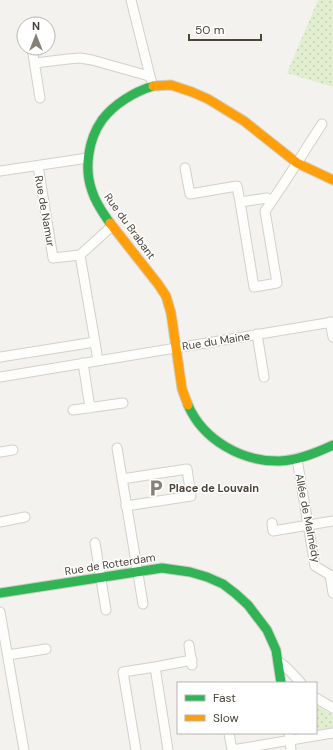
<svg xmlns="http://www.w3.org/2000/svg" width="333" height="750" font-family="'DM Sans',sans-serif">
  <defs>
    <pattern id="grass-dots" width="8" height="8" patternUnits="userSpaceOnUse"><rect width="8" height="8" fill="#e1eecf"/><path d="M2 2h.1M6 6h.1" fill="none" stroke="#c3cdb2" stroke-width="1.8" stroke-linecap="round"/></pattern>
  </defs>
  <rect width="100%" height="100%" fill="#f4f2ee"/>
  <path fill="url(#grass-dots)" d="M 318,0 L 333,0 L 333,87 L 287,73 Z
    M 316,704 L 326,711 L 333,715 L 333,728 L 316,730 Z"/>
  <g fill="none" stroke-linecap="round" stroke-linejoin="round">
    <g stroke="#d2d0cb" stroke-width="11">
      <path id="street" d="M 131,0 L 151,80
        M 32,48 L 40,98
        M 35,63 L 68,59 L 80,58 L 92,60 L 149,76
        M 38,166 L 53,258 L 80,255 L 112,226
        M 185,168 L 190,194 L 237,186 L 240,202
        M 0,171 L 88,158
        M 271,202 L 267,198 L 240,202 L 254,287 L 277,283 L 265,211 C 285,183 303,153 322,124
        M 80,255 L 95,342
        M 330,322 L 333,337
        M 257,334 L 264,377
        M 0,357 L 95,342 L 98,361
        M 83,363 L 90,408
        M 0,377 L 333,322
        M 73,410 L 123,403
        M 117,448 L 143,604
        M 0,452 L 13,450
        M 297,459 L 315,566 L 330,575 L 333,593
        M 122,479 L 187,469 L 191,496 L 126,506
        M 0,522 L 25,517
        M 272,523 L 273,531 L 333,521
        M 95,543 L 106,610
        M 0,612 L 24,750
        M 189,645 L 192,665
        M 8,655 L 46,649
        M 278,661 L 287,668 L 301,683
        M 155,667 L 192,660
        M 316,698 L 333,708
        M 229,733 L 232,750
        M 289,733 L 291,750
        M 136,750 L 123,672 L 155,667 L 168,750
        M 232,750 L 333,733"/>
    </g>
    <g stroke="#d3cfc5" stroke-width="11">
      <path id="fast" d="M 110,223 C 103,213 96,204 92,191 C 84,169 88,140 102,120 C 114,104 134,92 153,86
        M 188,405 C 203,440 242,462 280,461 C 299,460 316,453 333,445
        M 0,593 L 162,568 L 190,572 L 207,577 L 223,584 L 236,594 L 248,605 L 267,630 L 276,650 L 281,683"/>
    </g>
    <g stroke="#d3cfc5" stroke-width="11">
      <path id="slow" d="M 153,86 L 171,85 L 192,92 L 208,99 L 244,121 L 297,163 L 333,180
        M 110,223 L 158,284 L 166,296 L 171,313 L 182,389 L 188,405"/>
    </g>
    <use href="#street" stroke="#fdfdfc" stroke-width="9"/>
    <use href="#fast" stroke="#30b455" stroke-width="9"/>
    <use href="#slow" stroke="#ff9f0a" stroke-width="9"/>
  </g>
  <defs>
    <g id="parking-bare" transform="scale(1.38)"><path d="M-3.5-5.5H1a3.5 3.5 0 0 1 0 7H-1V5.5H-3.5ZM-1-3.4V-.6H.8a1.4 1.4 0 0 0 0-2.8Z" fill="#868178" stroke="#fff" stroke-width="2.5" paint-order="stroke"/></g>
  </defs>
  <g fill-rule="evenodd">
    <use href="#parking-bare" x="156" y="488"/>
  </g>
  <g text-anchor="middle" stroke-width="3" stroke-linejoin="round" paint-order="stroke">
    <g font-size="11" fill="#4b4439" stroke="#fff">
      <text transform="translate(45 211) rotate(80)" y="4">Rue de Namur</text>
      <text transform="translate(130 226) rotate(54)" y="4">Rue du Brabant</text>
      <text transform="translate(216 341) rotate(-9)" y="4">Rue du Maine</text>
      <text transform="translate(308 518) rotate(79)" y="4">Allée de Malmédy</text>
      <text transform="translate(110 564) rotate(-9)" y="4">Rue de Rotterdam</text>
    </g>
    <g font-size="11" font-weight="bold" fill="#4b4439" stroke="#fff" text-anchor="start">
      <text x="169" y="492">Place de Louvain</text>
    </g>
  </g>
  <rect x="177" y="682" width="140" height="52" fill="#ffffff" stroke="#b7b4b0"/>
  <rect x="185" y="695" width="20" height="6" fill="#30b455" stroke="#b7b4b0"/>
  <text x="213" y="702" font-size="12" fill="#4b4439">Fast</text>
  <rect x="185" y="715" width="20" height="6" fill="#ff9f0a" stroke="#b7b4b0"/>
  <text x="213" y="722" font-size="12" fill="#4b4439">Slow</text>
  <g transform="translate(36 36)"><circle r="19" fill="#ffffff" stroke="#b7b4b0"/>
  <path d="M0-3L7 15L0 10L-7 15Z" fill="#868178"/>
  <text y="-6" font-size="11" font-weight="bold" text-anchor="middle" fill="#4b4439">N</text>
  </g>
  <path d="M189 34v6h72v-6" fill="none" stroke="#4b4439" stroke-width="2"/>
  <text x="195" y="34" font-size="12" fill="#4b4439" stroke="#ffffff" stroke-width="3" paint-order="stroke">50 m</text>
</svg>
